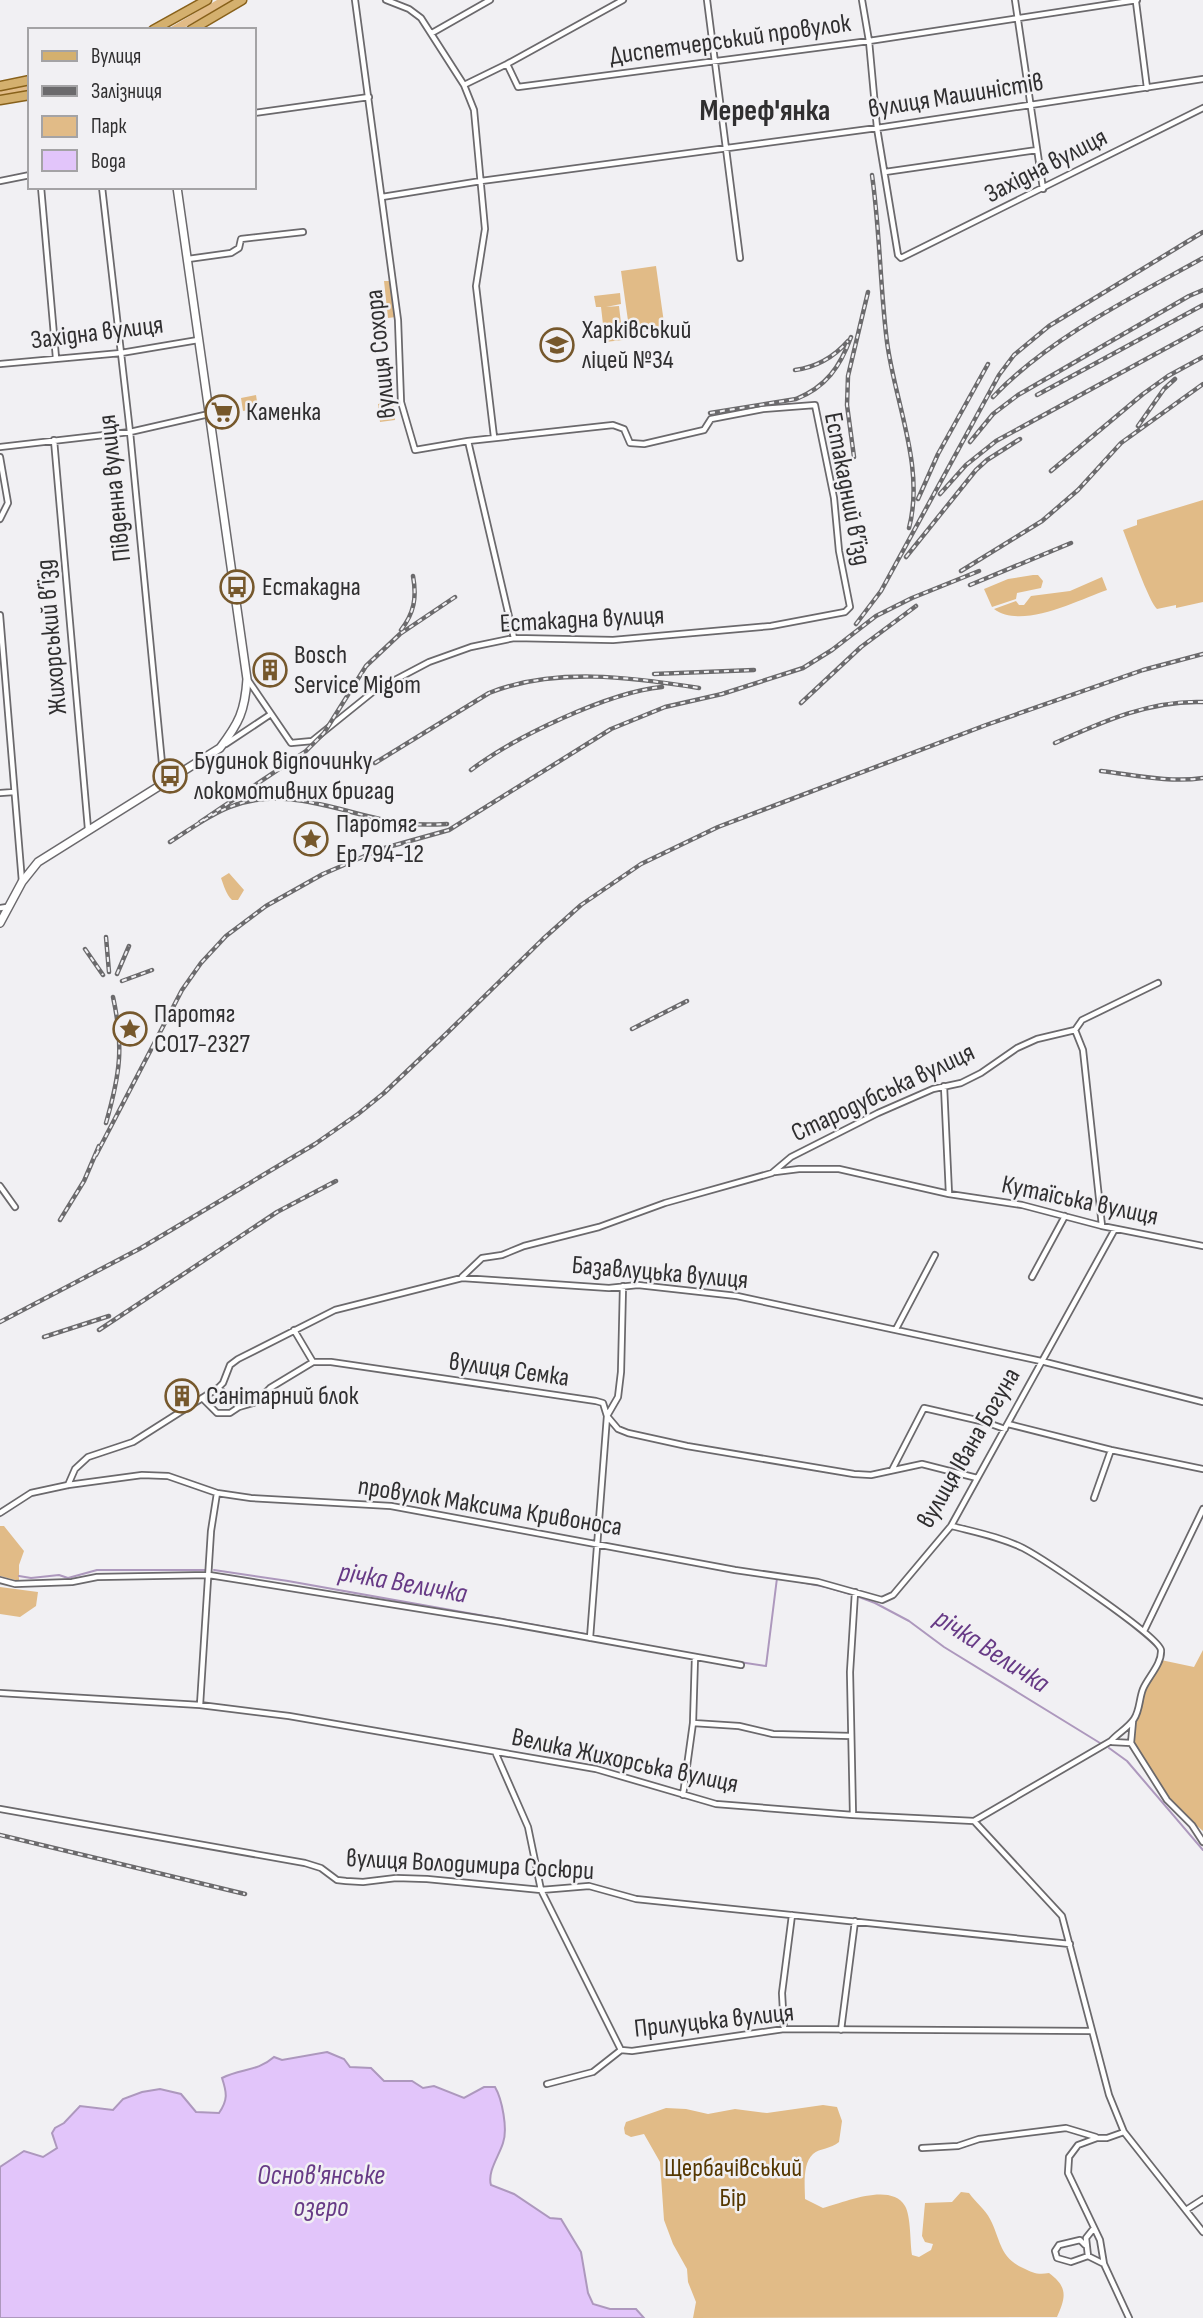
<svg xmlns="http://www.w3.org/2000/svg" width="1203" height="2318" viewBox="0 0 1203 2318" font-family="'Sofia Sans Condensed',sans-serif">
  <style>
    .green { fill: #e1bb87 }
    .water { fill: #e2c5fa; stroke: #ad98bd; stroke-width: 2 }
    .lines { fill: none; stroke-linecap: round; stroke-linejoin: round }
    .stream { stroke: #ad98bd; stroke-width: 2 }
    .street-casing { stroke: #6b696c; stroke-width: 8 }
    .secondary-casing { stroke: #6b696c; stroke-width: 10 }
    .primary-casing { stroke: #88611a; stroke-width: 11 }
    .street { stroke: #fff; stroke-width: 4.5 }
    .secondary { stroke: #fff; stroke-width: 7 }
    .primary { stroke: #d4b06e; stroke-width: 8 }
    .rail-casing { stroke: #6b6a6c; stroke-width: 4.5 }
    .rail { stroke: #f1f0f3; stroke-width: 2; stroke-dasharray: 5; stroke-linecap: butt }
    .labels { text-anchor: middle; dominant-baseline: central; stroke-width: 5; stroke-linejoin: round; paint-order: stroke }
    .street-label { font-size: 26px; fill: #302f30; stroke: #f1f0f3 }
    .poi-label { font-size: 26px; fill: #302f30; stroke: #f1f0f3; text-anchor: start }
    .park-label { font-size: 26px; fill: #553700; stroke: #f1f0f3 }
    .water-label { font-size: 28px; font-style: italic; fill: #673a86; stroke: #f1f0f3 }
    .quarter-label { font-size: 30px; font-weight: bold; fill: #302f30; stroke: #f1f0f3 }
  </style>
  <rect width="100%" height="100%" fill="#f1f0f3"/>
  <!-- green -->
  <path class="green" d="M217,0H233L180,30H166Z
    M30,83V91L0,96V89Z
    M656,266L665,330L630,335L621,271Z
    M384,281H391L396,317L388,318Z
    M620,293L621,304L606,307L619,306L623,340L605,342L601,307H596L594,296Z
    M256,395L258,408L243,411L241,398Z
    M393,402L395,420L380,422L378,404Z
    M1203,500V602L1176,608V605L1157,609C1149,602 1129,545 1123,530L1137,525V520Z
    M1033,575H1038L1043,581L1041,588L1017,593L1016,599L992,607L984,589L1008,579Z
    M1102,577L1107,590C1078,600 1022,630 994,609L1016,601L1019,605H1024L1031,596L1070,591Z
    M229,873L244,890L238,900H232C226,894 224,886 221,878Z
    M0,1526H4L24,1551L19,1565V1581L0,1576Z
    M0,1587L38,1592L36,1606L20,1617L0,1614Z
    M1203,1650V1831L1167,1800L1133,1746V1721L1140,1701L1161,1660L1194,1667Z
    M823,2105L837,2107L842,2121L839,2142C831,2149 820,2148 813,2154C802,2164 805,2187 805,2199L823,2208C845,2202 891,2182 905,2206C911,2216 910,2243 912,2255L919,2257L931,2250L933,2244L925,2242L922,2236L925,2203L952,2202L961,2192L969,2193C975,2202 986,2210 990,2219C1001,2240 999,2257 1023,2268C1033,2273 1038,2275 1049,2273C1068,2287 1066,2297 1057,2317L693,2318L696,2302L688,2282L687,2269L673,2244L664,2220L660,2162L644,2134L631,2137L625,2134L624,2128L626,2122L666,2108L686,2109L708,2114L735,2109L767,2113Z"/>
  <!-- water -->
  <path class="water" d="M327,2052L344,2059L350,2067L371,2068L384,2081H412L423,2088L434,2086L464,2098L484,2087H495C502,2099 508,2129 503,2143C499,2156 487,2172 491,2185L514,2194L550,2218L561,2219L581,2252L588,2293L593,2304L610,2309H636L644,2318H0V2167L24,2151L43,2157L57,2148L52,2133L55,2128L64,2123L80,2106L113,2110L123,2099L142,2092L160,2089L181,2094L196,2112L219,2113C228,2100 227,2093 222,2078C241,2068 257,2072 274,2057L282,2060Z"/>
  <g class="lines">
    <!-- stream -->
    <path class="stream" d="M214,1570L288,1581L585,1634
      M19,1576L31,1578L59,1575L68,1578L97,1570H205
      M785,1579L826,1587L850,1594
      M859,1597L875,1603L909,1621L944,1647L1100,1743
      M595,1636L690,1654
      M713,1658L766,1666L777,1578
      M1109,1748L1127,1761L1203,1850"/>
    <defs>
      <path id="street" d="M355,0L398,320L401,402L415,450L468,441L514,638
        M386,0L409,9L421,18L464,85L474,110L485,229L476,286L494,437
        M707,0L740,258
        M862,0L869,41L877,128L898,255L901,258L1203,108
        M1015,0L1043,189
        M1136,2L1147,88
        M432,33L490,0
        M507,64L518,87L869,41L1137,0
        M464,85L507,64L623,0
        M254,113L369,97
        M885,172L1037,150
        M0,181L30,175
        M41,187L56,358
        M102,187L130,432L164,784
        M382,197L481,181L877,128L1203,79
        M188,259L231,253L239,248L241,239L303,232
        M0,364L121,353L198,340
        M54,440L88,829
        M0,447L130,432L209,414
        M0,457L8,503L0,519
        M0,615L22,882
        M248,680L291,743L312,741L374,691L429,662L471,647L514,638L613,640L771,626L845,612L850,607L839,551L834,498L815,405L763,409L711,419L704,430L644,444L630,443L624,429L613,425L468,441
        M226,744L271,714
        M0,793L14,792
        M0,908L7,907
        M1075,1030L1083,1050L1102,1226
        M944,1086L949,1194
        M775,1172L799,1169H839L949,1194L1022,1205L1102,1226L1203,1246
        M0,1186L15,1207
        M462,1277L482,1258L502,1255L524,1246L599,1227L665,1203L772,1173L791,1157L878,1113L933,1089L961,1083L981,1073L1017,1048L1037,1039L1075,1030L1082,1020L1158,983
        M1032,1277L1065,1216
        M896,1329L935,1255
        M294,1330L313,1362
        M218,1388L239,1407L256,1402L270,1388L313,1362H331L596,1401L603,1403L607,1416L618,1429L628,1433L687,1446L854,1474L871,1475L922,1464L977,1478
        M202,1398L217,1413H230L239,1407
        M1008,1424L1111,1450L1203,1469
        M892,1470L924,1408L985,1422L1005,1429
        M68,1485L75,1469L88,1457L133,1442L218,1388L223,1383L230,1365L238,1359L335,1310L462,1278L609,1288L638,1285L737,1296L1041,1361L1203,1402
        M1094,1498L1111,1450
        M0,1513L31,1493L68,1485L142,1475L168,1476L217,1493L251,1498L391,1506L735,1570L818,1582L882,1600L893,1595L951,1526L1115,1229
        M952,1526C975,1532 1001,1537 1023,1548C1042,1558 1159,1636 1161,1650C1162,1664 1148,1677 1143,1689C1139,1699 1140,1710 1134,1719C1128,1728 1118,1733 1111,1741L974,1821
        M0,1580L15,1584L72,1582L97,1577L209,1575L502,1622L741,1665
        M1144,1631L1203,1509
        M590,1638L607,1416L618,1397L621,1372L623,1286
        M0,1693L200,1705L289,1716L596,1769L716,1804L853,1815L974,1821L1062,1916L1109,2095L1124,2132L1203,2232
        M200,1705L211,1531L217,1493
        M693,1723L739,1726L773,1734L851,1736
        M1112,1742L1131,1743L1167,1800L1192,1825L1203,1842
        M1131,1743L1133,1721
        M496,1754L528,1827L541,1890L621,2050L632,2051L784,2029L1092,2031
        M683,1795L693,1723L695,1657
        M0,1809L305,1863L321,1868L337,1880L346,1881L363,1882L396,1878L427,1879L541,1890L589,1886L636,1899L1070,1944
        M853,1815L850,1672L855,1592
        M784,2029L782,1993L792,1915
        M841,2030L855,1921
        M547,2084L593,2072L621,2050
        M1124,2132L1107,2138H1097L1078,2145L1069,2157L1068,2173L1100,2240L1104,2264L1129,2318
        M922,2148L958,2146L979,2139L1066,2128L1096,2137
        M1186,2210L1203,2199
        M1085,2245L1080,2240L1059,2245L1055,2251L1057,2258L1071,2262L1088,2256L1104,2264
        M1088,2256L1086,2238L1094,2228"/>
      <path id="secondary" d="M0,923L22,882L38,862L220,748C239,723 245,711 247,679L177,187"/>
      <path id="primary" d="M153,30L207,0
        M191,30L242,0
        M0,86L30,80
        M0,100L30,95"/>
    </defs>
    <!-- street casing -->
    <use href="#street" class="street-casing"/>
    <!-- secondary casing -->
    <use href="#secondary" class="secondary-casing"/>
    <!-- primary casing -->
    <use href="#primary" class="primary-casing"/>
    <!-- street -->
    <use href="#street" class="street"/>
    <!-- secondary -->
    <use href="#secondary" class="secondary"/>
    <!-- primary -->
    <use href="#primary" class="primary"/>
    <defs>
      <path id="rail" d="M872,175C880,231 880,287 887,342C895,403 925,467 909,528
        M795,370C817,367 834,357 848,341
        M1037,395L1203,305
        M993,397C1049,338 1133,297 1203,258
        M710,413L796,399C826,387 840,367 851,337
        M1138,426L1164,389L1175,379
        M970,442L993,414L1018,395L1189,296L1203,290
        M854,457L847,405L848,376L868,292
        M1051,471L1143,394L1168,376L1203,357
        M940,494L966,465L996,441L1203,328
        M918,499L938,454L988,364
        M906,557L976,470L987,460L1020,439
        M961,571L1042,521L1078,490L1121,443L1203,384
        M970,585L1071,543
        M856,624L881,591L999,375L1014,355L1049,326L1203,232
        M401,630C414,613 417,598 413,576
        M654,674L754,670
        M801,703L861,647L916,606
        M1055,743C1102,722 1150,700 1203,702
        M375,763L489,693C554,667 631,677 699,688
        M471,770C514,737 609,692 662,687
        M1101,771C1135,775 1169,783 1203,778
        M200,822L306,751L324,733L366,666L400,634L455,597
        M170,842C189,830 209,815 230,807C285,784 344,814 399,823C415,825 430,825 447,824
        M106,937L109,972
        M85,949L103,975
        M117,974L129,946
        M122,981L152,970
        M632,1029L687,1001
        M106,1123C120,1074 124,1047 113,997
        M96,1155L182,990L201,963L226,936L266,906L323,874L381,849L449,830L611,729L665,707L722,694L803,668L832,650L876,616L912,598L979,571
        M60,1220L84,1181L99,1146
        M0,1322L141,1248L315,1144L358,1114L384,1093L447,1033L543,939L581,905L641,864L718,827L986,725L1143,670L1203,654
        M99,1330L277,1212L336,1181
        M44,1337L109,1316
        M0,1835L245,1894"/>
    </defs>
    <!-- rail casing -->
    <use href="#rail" class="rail-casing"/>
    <!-- rail -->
    <use href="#rail" class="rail"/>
  </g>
  <!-- icons -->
  <defs>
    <symbol id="school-ring" viewBox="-11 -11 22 22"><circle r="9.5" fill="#f1f0f3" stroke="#76582c" stroke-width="1.5"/><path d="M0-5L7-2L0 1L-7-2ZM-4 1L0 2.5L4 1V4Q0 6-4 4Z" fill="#76582c"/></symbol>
    <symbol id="supermarket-ring" viewBox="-11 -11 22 22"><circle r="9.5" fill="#f1f0f3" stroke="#76582c" stroke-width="1.5"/><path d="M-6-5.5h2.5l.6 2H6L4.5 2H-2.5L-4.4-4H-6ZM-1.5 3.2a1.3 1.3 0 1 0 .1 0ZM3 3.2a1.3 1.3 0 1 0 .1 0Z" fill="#76582c"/></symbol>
    <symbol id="bus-ring" viewBox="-11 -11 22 22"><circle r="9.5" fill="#f1f0f3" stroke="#76582c" stroke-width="1.5"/><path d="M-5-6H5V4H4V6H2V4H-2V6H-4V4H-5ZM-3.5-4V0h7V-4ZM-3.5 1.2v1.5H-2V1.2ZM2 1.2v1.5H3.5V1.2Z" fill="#76582c"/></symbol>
    <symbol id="building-ring" viewBox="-11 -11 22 22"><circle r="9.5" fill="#f1f0f3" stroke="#76582c" stroke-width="1.5"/><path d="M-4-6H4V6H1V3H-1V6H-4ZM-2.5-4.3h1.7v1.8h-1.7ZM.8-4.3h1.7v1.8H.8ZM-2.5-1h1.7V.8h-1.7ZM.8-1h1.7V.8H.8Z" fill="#76582c"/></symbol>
    <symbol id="sight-ring" viewBox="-11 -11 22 22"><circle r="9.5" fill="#f1f0f3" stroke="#76582c" stroke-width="1.5"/><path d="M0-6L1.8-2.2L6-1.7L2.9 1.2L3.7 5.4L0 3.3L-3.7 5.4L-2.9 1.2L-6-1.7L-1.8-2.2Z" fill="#76582c"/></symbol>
  </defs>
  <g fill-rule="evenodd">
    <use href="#school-ring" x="538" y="326" width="38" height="38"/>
    <use href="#supermarket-ring" x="203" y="393" width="38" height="38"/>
    <use href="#bus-ring" x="218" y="568" width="38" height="38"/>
    <use href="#building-ring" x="251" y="651" width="38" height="38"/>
    <use href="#bus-ring" x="151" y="757" width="38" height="38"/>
    <use href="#sight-ring" x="292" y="820" width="38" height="38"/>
    <use href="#sight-ring" x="111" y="1010" width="38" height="38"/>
    <use href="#building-ring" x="163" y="1377" width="38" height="38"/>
  </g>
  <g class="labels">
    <!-- street labels -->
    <g class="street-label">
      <text transform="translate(730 40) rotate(-8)">Диспетчерський провулок</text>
      <text transform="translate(956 96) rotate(-9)">вулиця Машиністів</text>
      <text transform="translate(1046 166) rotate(-27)">Західна вулиця</text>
      <text transform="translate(97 333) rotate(-7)">Західна вулиця</text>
      <text transform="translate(381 354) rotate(-96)">вулиця Сохора</text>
      <text transform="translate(115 488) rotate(-96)">Південна вулиця</text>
      <text transform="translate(847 489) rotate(79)">Естакадний в’їзд</text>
      <text transform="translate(582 620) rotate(-3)">Естакадна вулиця</text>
      <text transform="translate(52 637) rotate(-95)">Жихорський в’їзд</text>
      <text transform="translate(883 1093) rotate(-25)">Стародубська вулиця</text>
      <text transform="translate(1080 1201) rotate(12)">Кутаїська вулиця</text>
      <text transform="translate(660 1273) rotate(5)">Базавлуцька вулиця</text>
      <text transform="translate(509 1370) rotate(8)">вулиця Семка</text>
      <text transform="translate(969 1448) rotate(-60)">вулиця Івана Богуна</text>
      <text transform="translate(490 1507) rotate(9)">провулок Максима Кривоноса</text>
      <text transform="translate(625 1761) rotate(12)">Велика Жихорська вулиця</text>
      <text transform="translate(470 1865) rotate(3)">вулиця Володимира Сосюри</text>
      <text transform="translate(714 2021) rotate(-6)">Прилуцька вулиця</text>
    </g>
    <!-- poi labels -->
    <g class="poi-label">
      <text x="582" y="330">Харківський<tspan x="582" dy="30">ліцей №34</tspan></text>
      <text x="246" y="412">Каменка</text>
      <text x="262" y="587">Естакадна</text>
      <text x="294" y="655">Bosch<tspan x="294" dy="30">Service Migom</tspan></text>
      <text x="194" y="761">Будинок відпочинку<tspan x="194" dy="30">локомотивних бригад</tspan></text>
      <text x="336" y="824">Паротяг<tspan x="336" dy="30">Ер 794-12</tspan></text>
      <text x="154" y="1014">Паротяг<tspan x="154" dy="30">СО17-2327</tspan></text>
      <text x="206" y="1396">Санітарний блок</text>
    </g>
    <!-- park labels -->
    <g class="park-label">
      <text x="733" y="2168">Щербачівський<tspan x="733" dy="30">Бір</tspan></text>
    </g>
    <!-- water labels -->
    <g class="water-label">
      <text transform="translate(403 1583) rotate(10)">річка Величка</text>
      <text transform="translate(992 1651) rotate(33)">річка Величка</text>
      <text x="321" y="2175">Основ'янське<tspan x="321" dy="32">озеро</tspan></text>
    </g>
    <!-- quarter labels -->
    <g class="quarter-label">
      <text x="765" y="111">Мереф'янка</text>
    </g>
  </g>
  <!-- legend -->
  <rect x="28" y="28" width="228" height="161" fill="#f1f0f3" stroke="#a4a3a5" stroke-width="2"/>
  <rect x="42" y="51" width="35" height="10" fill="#d4b06e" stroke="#a4a3a5" stroke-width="2"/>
  <text x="91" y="63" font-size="21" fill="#302f30">Вулиця</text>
  <rect x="42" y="86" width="35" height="10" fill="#6b6a6c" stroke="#a4a3a5" stroke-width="2"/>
  <text x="91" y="98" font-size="21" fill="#302f30">Залізниця</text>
  <rect x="42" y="116" width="35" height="21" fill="#e1bb87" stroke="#a4a3a5" stroke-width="2"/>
  <text x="91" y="133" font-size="21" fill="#302f30">Парк</text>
  <rect x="42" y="150" width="35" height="21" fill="#e2c5fa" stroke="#a4a3a5" stroke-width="2"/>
  <text x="91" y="168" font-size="21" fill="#302f30">Вода</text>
</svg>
